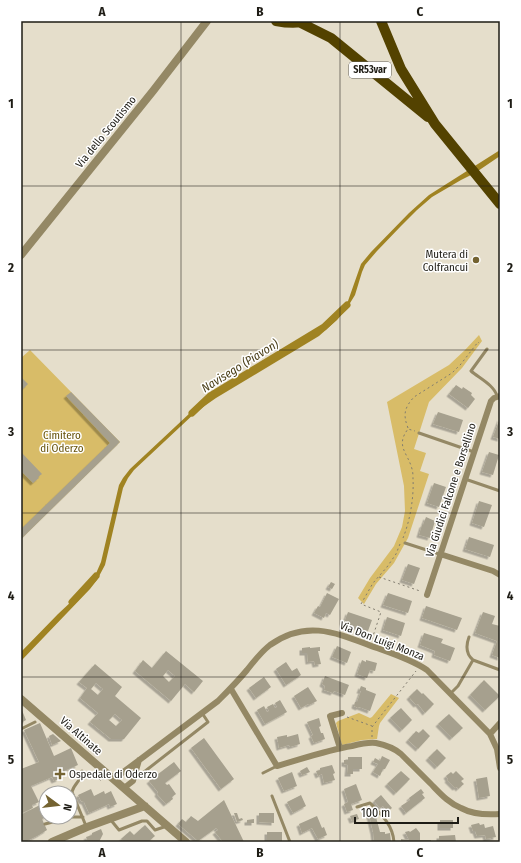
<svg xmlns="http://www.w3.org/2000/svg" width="521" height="863" viewBox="0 0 521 863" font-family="'Fira Sans Condensed',sans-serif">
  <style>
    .green { fill: #d8bc68 }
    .water { fill: #a08322 }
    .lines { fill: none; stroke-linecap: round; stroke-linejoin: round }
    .canal { stroke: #a08322; stroke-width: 7 }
    .building { fill: #a6a08e; fill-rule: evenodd; filter: url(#shadow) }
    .path { stroke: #817c6f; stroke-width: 1; stroke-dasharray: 2 3; stroke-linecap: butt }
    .service { stroke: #948865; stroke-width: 3 }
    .minor { stroke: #948865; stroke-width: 6 }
    .tertiary { stroke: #948865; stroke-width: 8 }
    .primary { stroke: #534200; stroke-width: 10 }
    .grid { fill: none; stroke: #1e1c15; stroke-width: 1; stroke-opacity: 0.55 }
    .poi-dot { fill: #746331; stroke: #fff; stroke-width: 1.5 }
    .labels { text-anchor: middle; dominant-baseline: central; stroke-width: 3; stroke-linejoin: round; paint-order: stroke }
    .shield { fill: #fff; stroke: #62605b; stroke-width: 1 }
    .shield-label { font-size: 10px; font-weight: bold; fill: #1e1c15 }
    .street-label { font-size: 11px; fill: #1e1c15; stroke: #fff }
    .poi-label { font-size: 11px; fill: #1e1c15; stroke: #fff; text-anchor: end }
    .park-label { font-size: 11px; fill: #67530b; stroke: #fff }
    .water-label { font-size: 12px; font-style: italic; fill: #493d16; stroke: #fff }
    .neatline { fill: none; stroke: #1e1c15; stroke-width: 1.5 }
    .grid-label { font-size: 13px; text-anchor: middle; font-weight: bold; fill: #1e1c15 }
  </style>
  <defs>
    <filter id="shadow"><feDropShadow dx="-2.5" dy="2.5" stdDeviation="0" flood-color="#0004"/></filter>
  </defs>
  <rect width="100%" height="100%" fill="#e5decb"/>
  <!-- green -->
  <path class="green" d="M479,335L482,341L462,368L429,402L414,449L426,453L420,471L429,474L408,538L394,563L376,584L364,604L358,598L370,578L394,546L402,527L405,511L404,486L387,402L449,365L465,350Z
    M30,350L120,442L21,539V358Z
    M391,694L399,698L380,723L379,726L377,739L362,740L342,745L336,723L338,721L359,713L370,718L372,717Z"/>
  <!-- water -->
  <path class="water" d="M500,150V156L475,173L461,180L432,197L417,210L401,226L377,251L365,265L362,272L355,295L347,308L337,320L319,336L216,398L196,412L134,470L128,478L123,488L105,565L97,580L90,589L21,661V652L58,614L88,586L94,578L101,562L119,485L123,478L130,469L191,412L222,390L326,326L338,315L348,301L361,264L371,252L409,213L429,195Z"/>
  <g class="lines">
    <!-- canal -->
    <path class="canal" d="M192,413L210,396L324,327L347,305
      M72,602L96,576"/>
  </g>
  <!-- building -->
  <path class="building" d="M21,377L28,384L21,391Z
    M456,385L462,389L463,387L472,393L471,395L475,399L468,408L449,394Z
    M71,392L120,442L21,539V529L110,443L66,396Z
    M438,412L463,420L459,432L433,424Z
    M500,418V439L493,437Z
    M21,452L42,474L38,477L39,478L33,483L21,471Z
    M489,452L499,455L493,475L482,472Z
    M434,483L446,487L439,507L427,503Z
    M479,501L492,505L484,527L472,523Z
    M426,517L435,521L430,538L419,535L422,525H423Z
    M469,537L494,545L490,557L465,549Z
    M408,564L420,568L414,584L402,580Z
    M331,582L335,584L332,589L328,587Z
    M327,593L339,599L330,615L326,613L324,618L314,613L318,606L320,607Z
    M388,593L412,601L408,613L383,605Z
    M426,606L462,618L457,630L422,618Z
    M348,612L372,620L368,631L344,623Z
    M483,612L495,616L492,624L500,626V658L492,655L497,641L475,633Z
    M387,617L405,623L401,636L383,630Z
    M424,633L443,639L441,643L455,648L450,661L434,655L435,651L420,645Z
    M337,646L351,652L347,663L332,657Z
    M310,647V648L320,647V651H318L321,664L315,665L314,661L308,662L307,653H302V648Z
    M166,651L203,681L194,692L185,684L171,701L135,671L143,660L152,668ZM168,670L175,676L169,682L163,676Z
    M362,660L366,662V660L377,663L375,671L370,670L367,678L357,674Z
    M286,662L292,671L297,668L301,675L286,685L276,669Z
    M95,664L122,687L115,696L141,718L124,739H111L90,722L98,713L80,698L87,688L79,682ZM96,683L103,689L98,695L91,689ZM115,714L122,720L116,726L109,720Z
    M325,676L349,685L345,695L334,691L333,693L324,690L325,686L322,684Z
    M264,677L271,687L256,698L249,688Z
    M484,680L500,696L485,710L470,695Z
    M361,686L366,688V690L376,694L370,711L359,707L358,708L354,706L355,702H357L361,691H359Z
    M308,687L317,701L309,705L308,704L301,708L294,696Z
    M417,689L422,694L423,693L434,704L425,713L418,704L416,705L409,697Z
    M280,700L287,712L265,724L257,710L264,706L267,712L269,711L267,707L273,704L275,708L277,707L275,703Z
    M21,708L26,720L21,723Z
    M401,708L412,720L402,730L390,718Z
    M449,714L463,728L452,738L438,724Z
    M319,718L321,726L319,727L321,733H323L325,739L314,743L311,736L313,735L307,722Z
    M40,723L54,756L71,748L78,765L57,774L59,779L54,781L52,777L31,786L39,802L32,805L33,808L22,813V814L46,802V817L42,819L47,830L39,835L27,841L21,842V769L39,762L24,730Z
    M423,729L430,736L418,749L408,740L416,731L419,733Z
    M53,734L61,741L52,745L49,736Z
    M298,734L300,744L290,747L289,745L279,748L277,737L287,735V737Z
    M204,738L234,779L221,789L191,748Z
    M437,749L446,758L437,767L428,758Z
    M382,756L390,760L385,769H383L380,776L373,772L378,764L373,762L375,758L380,761Z
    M348,757H362V769H353V774H347L348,765L344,764V760H348Z
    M174,762L181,771L165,783L167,785L169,784L176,794L172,797L173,799L166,804L157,794L158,792L149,781Z
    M332,765L335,773L333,774L335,780L324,783L322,774L318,776L316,771L320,770V768Z
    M307,767L310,772L302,775L300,771Z
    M401,771L410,779L396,793L387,784Z
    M456,771L464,779L461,781L464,784L458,789L457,787L455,788L447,780L448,779L446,776L451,772L453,774Z
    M292,772L297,786L284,791L278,778Z
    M487,777L490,796L479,798L476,779Z
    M356,784L362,800L351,804L353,810L347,812L344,804L348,802L344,789Z
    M91,789L94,796L104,791L105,794L111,791L117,804L110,807L109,804L89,813L84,802L81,801L78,795Z
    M421,789L424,793L422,794L425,798L406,813L401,806L410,800L409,798Z
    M301,795L306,806L293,813L287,802Z
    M381,795L392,808L387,812L383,806L380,808L374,801Z
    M224,800L244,842H223L215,832L218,830L216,828L198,841L178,824L182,819L186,822L191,816L198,821Z
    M234,813H237L239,819L242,818L243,820L237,822Z
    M259,813H274V823L259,822Z
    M357,814L359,819L352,821L350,816Z
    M372,814L373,818L376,817L380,832H385V834L390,833L391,842H377V840H374L373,832L369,815Z
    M317,816L322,828L324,827L327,835L318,839L312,828L302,833L299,824Z
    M254,819V823H247V820Z
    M440,820H453V828H440Z
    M479,823L480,825L484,824L485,828L493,826L496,837L486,839L485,835L477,836L475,831H473L471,825Z
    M145,825L155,836L148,842H124L121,839L130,831L134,835Z
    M416,828L420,833V840H431V842H401V839L409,840L405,832L409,831L410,832Z
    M101,829L103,834L99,842H88L86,837L92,835V833Z
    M267,832H282V842H267Z
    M455,835L456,842H439V836Z"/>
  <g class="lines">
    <!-- path -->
    <path class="path" d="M408,428C403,415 404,408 414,397L452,373L461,364L478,342L479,343
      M403,538C410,521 414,497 413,479C413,476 413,472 412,469C408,453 395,446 408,429L415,431
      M379,577L420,591
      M372,639L381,612L361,604L373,583L387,567L396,554L400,544
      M347,717L372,726
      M372,737V727L416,671
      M102,775L105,777L101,781L98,778Z"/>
    <!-- service -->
    <path class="service" d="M487,349L471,371C479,378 494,385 497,396
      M419,433L474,452
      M465,479L500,491
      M405,543L439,554
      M469,637C466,645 466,654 473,660
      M451,693L458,686L473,660L500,670
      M21,729L35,722
      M82,771C82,781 74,783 72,792L86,826
      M263,773L277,766
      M135,779L208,722L202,713
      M272,796L290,842
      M357,807L370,803C381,814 393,825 394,842
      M110,819L119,830L142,821H147L155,830L164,827L165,826
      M45,824L72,817H83"/>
    <!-- minor -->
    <path class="minor" d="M440,554L493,571L500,575
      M427,595L491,401L494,398L500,396
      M231,689L277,766C302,759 327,750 352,746C360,744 368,742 376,743C386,745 394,748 401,754C411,764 420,773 430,783C439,792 448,803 461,808C472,814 487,815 500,814
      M490,734L500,723
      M340,748L330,716L342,713
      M114,779L218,701C228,691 238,681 247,670C254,661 261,652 270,645C307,618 339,634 377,648C394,654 412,660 427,670L490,734L497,749L500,768
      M124,788L133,781L139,760"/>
    <!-- tertiary -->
    <path class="tertiary" d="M21,255L153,91L207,21
      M21,699L186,842
      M52,842L87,827L145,806"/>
    <!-- primary -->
    <path class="primary" d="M276,21C286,23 297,24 307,21
      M381,21L401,69L435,124L500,204
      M301,23L331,38L428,117"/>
  </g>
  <!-- grid -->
  <path class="grid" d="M181,21V842M340,21V842M21,186H500M21,350H500M21,513H500M21,677H500"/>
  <!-- markers -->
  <g class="poi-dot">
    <circle cx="476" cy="260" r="4"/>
    <path d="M58 768h4v4h4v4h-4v4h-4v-4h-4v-4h4z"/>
  </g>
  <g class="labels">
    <!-- shield labels -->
    <rect class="shield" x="349" y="62" width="42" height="16" rx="3"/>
    <g class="shield-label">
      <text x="370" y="70">SR53var</text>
    </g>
    <!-- street labels -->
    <g class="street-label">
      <text transform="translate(106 132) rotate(-51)">Via dello Scoutismo</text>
      <text transform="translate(451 490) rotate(-72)">Via Giudici Falcone e Borsellino</text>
      <text transform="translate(382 641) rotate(21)">Via Don Luigi Monza</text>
      <text transform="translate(81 736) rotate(41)">Via Altinate</text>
    </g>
    <!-- poi labels -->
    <g class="poi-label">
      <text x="468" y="254">Mutera di<tspan x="468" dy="13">Colfrancui</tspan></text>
      <text x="69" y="774" text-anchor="start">Ospedale di Oderzo</text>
    </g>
    <!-- park labels -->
    <g class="park-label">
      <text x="62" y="435">Cimitero<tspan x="62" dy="13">di Oderzo</tspan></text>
    </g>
    <!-- water labels -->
    <g class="water-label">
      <text transform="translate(240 366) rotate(-32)">Navisego (Piavon)</text>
    </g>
  </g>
  <!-- border -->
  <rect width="521" height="863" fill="none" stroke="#ffffff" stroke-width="44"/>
  <!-- north arrow -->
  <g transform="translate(58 805) rotate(105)"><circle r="19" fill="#ffffff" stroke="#a5a4a1"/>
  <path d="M0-3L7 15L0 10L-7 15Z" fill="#746331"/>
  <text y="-6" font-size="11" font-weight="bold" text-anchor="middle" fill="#1e1c15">N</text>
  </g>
  <!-- scale -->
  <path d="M355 817v6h103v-6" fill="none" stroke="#1e1c15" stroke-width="2"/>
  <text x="361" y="817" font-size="12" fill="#1e1c15" stroke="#ffffff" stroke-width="3" paint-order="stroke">100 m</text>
  <rect x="22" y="22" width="477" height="819" class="neatline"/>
  <g class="grid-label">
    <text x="102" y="16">A</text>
    <text x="260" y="16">B</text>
    <text x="420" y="16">C</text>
    <text x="11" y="108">1</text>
    <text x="510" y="108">1</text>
    <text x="11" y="272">2</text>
    <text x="510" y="272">2</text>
    <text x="11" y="436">3</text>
    <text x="510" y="436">3</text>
    <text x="11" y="600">4</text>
    <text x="510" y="600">4</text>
    <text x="11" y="764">5</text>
    <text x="510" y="764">5</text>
    <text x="102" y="857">A</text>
    <text x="260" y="857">B</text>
    <text x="420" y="857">C</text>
  </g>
</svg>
